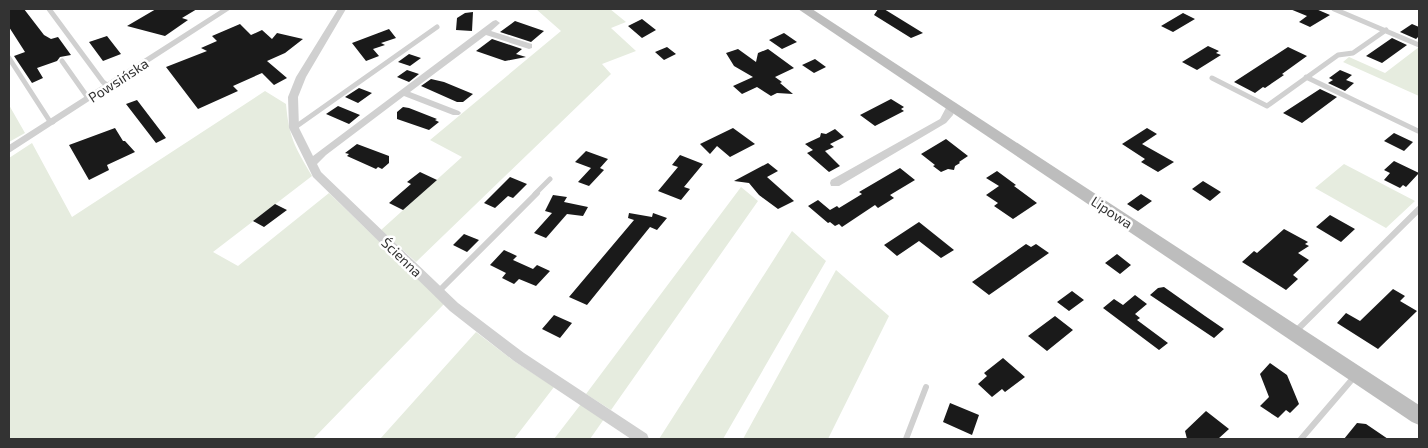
<svg xmlns="http://www.w3.org/2000/svg" width="1428" height="448" viewBox="0 0 1428 448" font-family="'Exo 2',sans-serif">
  <style>
    .green { fill: #e6ecdf }
    .building { fill: #1a1a1a }
    .lines { fill: none; stroke-linecap: round; stroke-linejoin: round }
    .lane-far1 { stroke: #d0d0d0; stroke-width: 5 }
    .lane { stroke: #d0d0d0; stroke-width: 6 }
    .street { fill: #d0d0d0; fill-rule: evenodd }
    .secondary { fill: #bdbdbd; fill-rule: evenodd }
    .labels { text-anchor: middle; dominant-baseline: central; stroke-width: 5; stroke-linejoin: round; paint-order: stroke }
    .street-label { font-size: 14px; fill: #333; stroke: #fff }
  </style>
  <rect width="100%" height="100%" fill="#fff"/>
  <!-- green -->
  <path class="green" d="M536,9H610L626,22L611,28L636,51L602,64L611,74L416,262L381,230L462,157L430,140L561,31Z
    M1419,47V96L1343,62L1349,57L1385,73Z
    M265,91L286,104C289,138 295,147 312,176L213,252L238,266L329,193L444,304L313,439H9V158L32,143L72,217Z
    M9,105L25,133L9,142Z
    M1344,164L1415,201L1386,228L1315,188Z
    M741,187L758,201L611,410L586,394Z
    M792,231L826,261L723,439H659Z
    M836,270L889,316L828,439H743Z
    M476,332L514,361L554,387L514,439H380Z
    M581,404L604,419L590,439H554Z"/>
  <!-- building -->
  <path class="building" d="M9,9H24L44,35L51,39L58,37L71,55L60,57L57,61L37,68L43,78L32,83L14,56L25,52L9,27Z
    M156,9H197L182,18L188,20L165,36L127,26Z
    M878,9H884L923,33L911,38L874,15Z
    M1290,9H1316L1330,15L1310,27L1299,22L1307,16Z
    M473,12L472,31L456,30L457,18L465,13Z
    M1183,13L1195,19L1173,32L1161,26Z
    M642,19L656,30L642,38L628,26Z
    M515,21L544,31L531,42L500,32Z
    M240,24L251,35L262,30L272,39L277,33L303,39L285,53L267,61L287,78L274,85L262,73L233,86L238,91L198,109L166,67L207,51L201,48L217,41L212,36Z
    M1412,24L1419,27V36L1416,39L1400,32Z
    M389,29L396,38L381,43L385,45L373,49L379,56L366,61L352,43Z
    M784,33L797,42L782,49L769,40Z
    M107,36L121,54L103,61L89,42Z
    M1392,38L1407,45L1382,63L1366,56Z
    M492,39L522,49L516,54L526,57L505,61L476,51Z
    M1208,46L1219,51L1216,53L1221,55L1197,70L1182,62Z
    M667,47L676,54L664,60L655,52Z
    M1288,47L1307,56L1282,74L1284,75L1265,88L1263,87L1255,93L1234,82Z
    M738,49L756,62L758,53L768,49L794,68L775,77L782,82L780,83L793,94L777,93L771,96L757,87L742,94L733,86L753,77L734,66L726,53Z
    M409,54L421,58L410,66L398,62Z
    M815,59L826,67L814,73L802,65Z
    M407,70L419,74L409,82L397,77Z
    M1340,70L1352,75L1346,80L1354,83L1345,91L1328,83L1333,80L1329,78Z
    M431,79L444,82L473,94L463,102H457L421,86Z
    M359,88L372,93L358,103L345,97Z
    M1320,89L1337,97L1302,123L1283,113Z
    M891,99L904,107L901,109L904,111L875,126L860,115Z
    M137,100L166,138L156,143L126,104Z
    M338,106L360,115L349,124L326,114Z
    M403,107L409,108L437,119L435,120L439,122L429,130L397,119V112Z
    M115,128L123,141H125L135,152L107,165L109,170L89,180L69,145Z
    M733,128L755,144L730,157L717,146L710,154L700,144Z
    M1147,128L1157,134L1142,144L1174,162L1158,172L1141,162L1145,159L1122,144Z
    M835,129L844,137L830,144L834,147L825,151L840,166L829,172L807,153L813,150L805,144L820,137L821,133L826,134Z
    M1394,133L1413,142L1404,151L1384,141Z
    M946,139L968,156L959,162L960,163L955,166L954,170L948,169L941,172L933,166L935,165L921,154Z
    M357,144L389,156V163L382,169L378,167L376,169L347,156L349,154L345,153Z
    M586,151L608,159L600,168L604,170L589,186L578,182L591,168L575,162Z
    M680,155L703,164L684,187L690,189L681,200L658,191L678,167L672,165Z
    M1394,161L1419,173L1406,187L1403,185L1400,188L1384,180L1390,173L1384,170Z
    M768,163L778,171L767,177L794,201L778,209L759,195L749,183L734,181Z
    M900,168L915,180L890,195L894,198L878,208L875,205L842,227L839,224L835,226L830,222L828,223L808,206L818,200L830,210L837,206L839,208L862,194L859,192Z
    M997,171L1016,185L1014,186L1037,203L1013,219L994,206L998,203L986,195L999,186L986,178Z
    M420,172L437,180L403,210L389,203L411,184L407,182Z
    M510,177L527,184L513,198L508,196L495,208L484,203Z
    M1203,181L1221,192L1210,201L1192,189Z
    M1141,194L1152,201L1138,211L1127,204Z
    M553,195L567,197L564,202L588,207L583,216L567,214L546,238L534,233L552,213L545,211Z
    M275,204L287,210L264,227L253,221Z
    M629,213L652,217L653,213L667,218L657,230L650,227L587,305L569,297L634,220L628,218Z
    M1330,215L1355,229L1341,242L1316,227Z
    M919,222L954,250L941,258L919,241L897,256L884,245Z
    M1284,229L1308,242L1305,244L1309,246L1298,253L1309,260L1293,275L1298,279L1286,290L1242,262L1254,251L1257,253Z
    M464,234L479,240L467,252L453,245Z
    M1026,244L1031,247L1036,244L1049,253L989,295L972,282Z
    M504,250L517,256L513,260L533,269L537,265L550,271L536,286L519,279L514,284L502,278L506,273L490,265Z
    M1117,254L1131,265L1120,274L1105,263Z
    M1164,287L1205,316L1224,329L1214,338L1150,295L1158,288Z
    M1393,289L1405,296L1400,301L1417,311L1378,349L1337,323L1346,313L1360,321Z
    M1072,291L1084,300L1069,311L1057,302Z
    M1135,295L1147,304L1135,314L1140,318L1137,320L1168,343L1159,350L1103,308L1114,299L1123,305Z
    M554,315L572,323L560,338L542,329Z
    M1055,316L1073,330L1047,351L1028,336Z
    M1003,358L1025,377L1005,392L1002,389L992,397L978,384L987,376L984,373Z
    M1270,363L1287,375L1299,404L1290,413L1286,410L1278,418L1260,406L1269,397L1260,374Z
    M950,403L979,415L972,435L943,422Z
    M1206,411L1229,429L1218,439H1187L1185,431Z
    M1357,423L1366,424L1388,439H1344Z"/>
  <g class="lines">
    <!-- lane-far1 -->
    <path class="lane-far1" d="M49,9L103,82L108,86
      M1334,9L1419,45
      M9,58L49,120L53,122
      M62,61L86,95L91,97
      M1306,77L1418,131
      M1212,78L1267,106L1338,55L1353,53L1386,30
      M294,128L437,27
      M535,194L550,179"/>
    <!-- lane -->
    <path class="lane" d="M438,292L537,193
      M1295,332L1419,209
      M906,439L926,387
      M1301,439L1355,376"/>
    <!-- street -->
    <path class="street" d="M222,9H231L9,153V145Z
      M338,9H346L306,77L298,97L299,128L313,156L493,21L496,20L500,23L491,31L532,44V48L529,49L486,35L410,92L459,111L461,113L459,115H453L404,96L326,155L317,164L321,172L458,303L524,353L647,434L649,439H631L514,361L450,311L313,177L289,128L288,97L296,77Z
      M951,103L956,106L953,115L946,123L839,186H831L830,183L831,180L940,119L948,104Z"/>
    <!-- secondary -->
    <path class="secondary" d="M798,9H812L1419,405V425L1412,422Z"/>
  </g>
  <g class="labels">
    <!-- street labels -->
    <g class="street-label">
      <text transform="translate(118 80) rotate(-33)">Powsińska</text>
      <text transform="translate(1112 212) rotate(33)">Lipowa</text>
      <text transform="translate(402 257) rotate(44)">Ścienna</text>
    </g>
  </g>
  <!-- border -->
  <rect width="1428" height="448" fill="none" stroke="#333333" stroke-width="20"/>
</svg>
